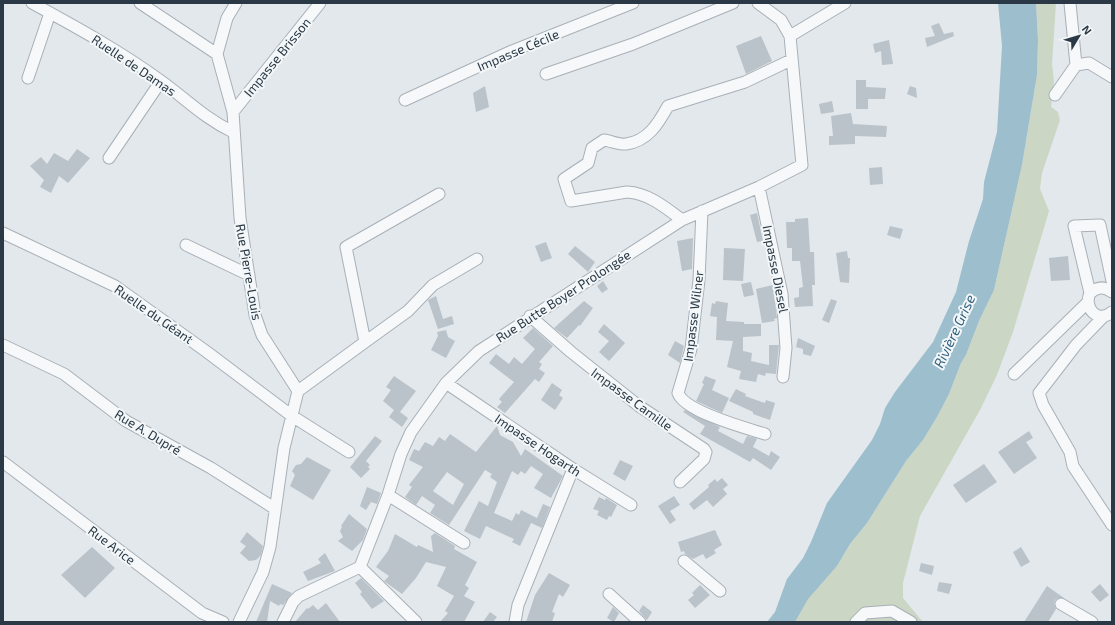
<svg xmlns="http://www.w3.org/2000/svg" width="1115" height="625" viewBox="0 0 1115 625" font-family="'Exo 2',sans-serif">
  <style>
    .green { fill: #ccd6c4 }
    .water { fill: #9dbecd }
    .building { fill: #bac3ca; fill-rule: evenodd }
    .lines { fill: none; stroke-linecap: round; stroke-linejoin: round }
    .minor-casing { stroke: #a8b0b7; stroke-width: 13 }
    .minor { stroke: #f6f8fa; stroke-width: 11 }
    .labels { text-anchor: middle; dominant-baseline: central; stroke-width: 4; stroke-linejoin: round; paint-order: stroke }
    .street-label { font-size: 13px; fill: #2a3945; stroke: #f3f7f9 }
    .water-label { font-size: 14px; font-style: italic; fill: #31617c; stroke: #f3f7f9 }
  </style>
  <rect width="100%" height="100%" fill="#e3e8ec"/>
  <!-- green -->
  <path class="green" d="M1036,3H1056L1052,64L1054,81L1051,107L1058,112L1060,120L1042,173L1040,189L1049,211L1013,332L997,375L980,410L920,516L903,583V598L923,622H795L808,598L837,566L850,544L867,523L906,461L923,440L937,417L949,394L961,363L966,355L979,321L994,290L1022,165L1037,75L1038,40Z"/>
  <!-- water -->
  <path class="water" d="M998,3H1036L1038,40L1037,75L1022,165L994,290L979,321L966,355L961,363L949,394L937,417L923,440L906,461L867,523L850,544L837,566L808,599L795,622H767L775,612L787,579L803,558L811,542L827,503L872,440L880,424L885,408L895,392L933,342L956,292L969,241L983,199L984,182L997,132L1002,46Z"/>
  <!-- building -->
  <path class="building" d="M939,23L944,34L953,32L954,36L927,47L925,38L935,36L931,26Z
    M761,36L772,61L746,74L736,46Z
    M889,40L893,64L882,65L881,51L875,53L873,44Z
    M856,80H866V87L886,88L885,99H868V109H856Z
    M485,86L489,107L476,112L473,93Z
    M910,86L916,88L917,98L907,94Z
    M832,101L834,112L821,114L819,104Z
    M851,113L853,124L887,126L886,137L855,136V144L829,145V136H833L831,116Z
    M77,149L90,158L68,183L59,176L51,193L40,187L44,180L30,166L41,157L47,164L54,153L68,161Z
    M882,167L883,184L870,185L869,168Z
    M757,213L763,241L757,242L750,215Z
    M808,218L810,252H814L815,285H812L813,306L795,307L794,298L799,297V288L803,287L800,261H792V248H787L786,222H795V219Z
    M890,226L903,229L900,239L887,235Z
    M693,238L692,269L682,271L677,241Z
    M546,242L552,258L541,262L535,246Z
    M575,246L595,262L588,272L568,254Z
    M724,248L745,249L743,281L723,280Z
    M847,251L848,258H850L849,283L840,282L836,253Z
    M1068,256L1070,280L1051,281L1049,258Z
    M603,281L608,289L602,293L597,286Z
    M751,282L754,295L744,297L741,284Z
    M773,285L777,318L774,319L775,321L762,323L756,289Z
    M436,296L443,319L452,316L454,324L438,329L428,300Z
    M831,299L837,301L829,323L822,320Z
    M584,301L593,308L580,326L579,325L567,338L554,328Z
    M716,301L728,303L726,321L744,322V324H761V336L743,337V351L752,353L751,361L769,365V345H779L776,374L766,373L765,376L758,374L756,382L739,379L741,371L727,367L733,341L716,340L717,317L710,316L712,303L715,304Z
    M604,324L625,343L609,361L599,352L609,341L598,332Z
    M533,328L553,346L539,362L542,364L539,369L545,373L539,382L535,379L505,413L497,407L502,402L499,399L514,382L489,363L496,354L509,364L514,357L522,364L535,349L523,338Z
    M446,330L448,337L455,341L446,358L431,350L438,336L437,332Z
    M798,338L815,346L811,356L803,354V349L796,347Z
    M675,341L684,346L680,363L668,355Z
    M394,376L416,391L400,412L408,418L402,427L389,417L394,410L383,401L391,390L386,387Z
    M705,376L716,380L712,390L729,398L722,413L696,401L704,384L702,383Z
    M552,383L562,390L559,395L563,398L555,410L541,400Z
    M736,389L746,394L745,396L765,403L766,400L775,403L770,420L753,414V412L729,401Z
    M685,410L720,427L718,431L743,444L747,436L755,438L757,439L753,447L769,456L771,451L780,457L771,470L753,458L750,462L700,434L705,426L683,412Z
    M497,426L500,435L513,442L521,456L525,449L563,476L551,498L534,488L543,474L531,466L525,474L521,471L518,475L512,471L494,513L512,521L516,513L519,515L521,510L537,518L543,504L550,507L542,528L531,523L520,546L512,542L514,539L486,526L480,539L464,531L479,501L488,506L497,482L490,477L492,474L485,470L449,525L430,513L435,505L422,496L416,505L405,497L412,487L409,485L423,467L409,460L414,449L419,451L425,442L433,446L439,437L445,441L450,434L476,452ZM447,472L464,484L453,505L433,491Z
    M1029,431L1033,438L1026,442L1037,458L1014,474L998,452Z
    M375,436L382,441L366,461L370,465L368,467L370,469L361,478L350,467Z
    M307,457L331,470L313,500L290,486L295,475L292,471L296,465L301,464Z
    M620,460L633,466L625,481L613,474Z
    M984,464L997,482L966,503L953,485Z
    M722,478L728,485L723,489L727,494L713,507L707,500L694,510L689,504L709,487L708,485L715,479L717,482Z
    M367,487L381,493L377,504L371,502L366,510L360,506Z
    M674,496L680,505L670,511L676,520L670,524L658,506Z
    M599,497L605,500L606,498L617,505L611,517L609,516L607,520L597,515L599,511L593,509Z
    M349,514L367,529L363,540L352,551L338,541L343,537L340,531L342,527L341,526Z
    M715,530L722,545L714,550L716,553L706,559L703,554L693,559L685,554L684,551L681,552L678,542Z
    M247,532L263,546L261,555L256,560L249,561L240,553L246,546L240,542Z
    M435,533L455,546L454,549L477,562L465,585L469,588L464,596L475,602L464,622H440L448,613L445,611L454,596L437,586L446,567L426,562L416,578L402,594L384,581L389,576L376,567L388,551L395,534L417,547L418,545L433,552L431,536Z
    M92,547L115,568L85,598L61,575Z
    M1021,547L1030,562L1021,567L1013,552Z
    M325,553L335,571L308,581L303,572L321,563L318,559Z
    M921,563L934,566L932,575L919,571Z
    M549,573L570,585L563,597L559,594L552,612L555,613L552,622H526L535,595Z
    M361,578L384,601L372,609L360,594L362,592L355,583Z
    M939,582L952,584L949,594L937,591Z
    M272,584L292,593L283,605L280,604L279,606L270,601L267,622H256Z
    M1100,584L1109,595L1100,602L1091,592Z
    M700,585L710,595L695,608L688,600L694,595L692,593Z
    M1047,586L1064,598H1058L1055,600L1054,604L1056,609L1048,622H1024Z
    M326,603L340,622H295L307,608L308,609L313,605L318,610Z
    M643,605L652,612L647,620L639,611Z
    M613,607L619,613L614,622L607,618Z
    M490,612L497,617L493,622H483Z"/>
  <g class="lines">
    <defs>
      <path id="minor" d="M32,3C76,27 120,51 161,81C186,99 204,118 233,132
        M140,3L217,54
        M236,3L227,18L217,54L233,112L240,218L255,315L262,335L298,391L284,448L270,547L263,572L239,622
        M1070,3L1076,65
        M790,36L845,3
        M546,74L633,44L733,3
        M28,78L50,13
        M1055,95L1076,65L1089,63L1112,77
        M405,100L512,51L633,3
        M233,112L320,3
        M109,158L161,81
        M759,187L782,294L786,348L783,377
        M702,211L699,280L691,349L678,393C685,412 746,428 765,434
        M682,220C665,207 648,193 627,192L571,201L564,179L588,163L592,148L604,140C611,141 620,145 626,144C648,141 658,124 668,106L745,82L791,60
        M3,233L115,286L207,352L292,416L349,452
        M186,245L249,275
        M1112,292C1104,286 1097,287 1090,293C1083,308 1098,324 1112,312
        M1090,293L1074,226L1100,225L1112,281
        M530,316L571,352L639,406L704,449L706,452L704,459L680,482
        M1104,316L1076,345L1039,393L1043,405L1070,452L1073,466L1112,525
        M365,342L408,311L433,285L477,259
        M3,345L64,374L126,421L211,468L274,508
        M1014,374L1087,303
        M446,383L573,469L631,505
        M298,391L365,342L346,247L439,194
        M3,462L202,613L223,622
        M388,495L464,543
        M684,561L720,591
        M360,567L416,622
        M609,594L640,622
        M1061,604L1092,622
        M283,622L293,602L299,596L360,567L388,495L401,454L411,432L446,383L479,351L682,220L759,187L802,165L790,36L781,20L758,3
        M515,622L518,605L573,469
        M856,622L865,613L892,611L911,622"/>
    </defs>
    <!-- minor casing -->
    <use href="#minor" class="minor-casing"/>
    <!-- minor -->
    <use href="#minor" class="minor"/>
  </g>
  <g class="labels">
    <!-- street labels -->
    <g class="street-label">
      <text transform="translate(518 50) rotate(-23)">Impasse Cécile</text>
      <text transform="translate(277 57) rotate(-51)">Impasse Brisson</text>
      <text transform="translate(134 65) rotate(34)">Ruelle de Damas</text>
      <text transform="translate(776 269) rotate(79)">Impasse Diesel</text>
      <text transform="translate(249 272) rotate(80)">Rue Pierre-Louis</text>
      <text transform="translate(563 296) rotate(-33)">Rue Butte Boyer Prolongée</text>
      <text transform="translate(154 314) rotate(35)">Ruelle du Géant</text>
      <text transform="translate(693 316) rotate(-83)">Impasse Wilner</text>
      <text transform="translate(632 399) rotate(36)">Impasse Camille</text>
      <text transform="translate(148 432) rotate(31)">Rue A. Dupré</text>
      <text transform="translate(538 445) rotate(34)">Impasse Hogarth</text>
      <text transform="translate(112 545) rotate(37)">Rue Arice</text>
    </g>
    <!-- water labels -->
    <g class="water-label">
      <text transform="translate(954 331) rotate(-65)">Rivière Grise</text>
    </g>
  </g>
  <!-- border -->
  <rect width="1115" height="625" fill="none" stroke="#2a3945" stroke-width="8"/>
  <!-- north arrow -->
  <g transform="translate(1079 36) rotate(52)" stroke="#f3f7f9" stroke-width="3" paint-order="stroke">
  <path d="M0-3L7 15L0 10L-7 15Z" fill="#2a3945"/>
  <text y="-6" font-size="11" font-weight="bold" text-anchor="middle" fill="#2a3945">N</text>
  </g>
</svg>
